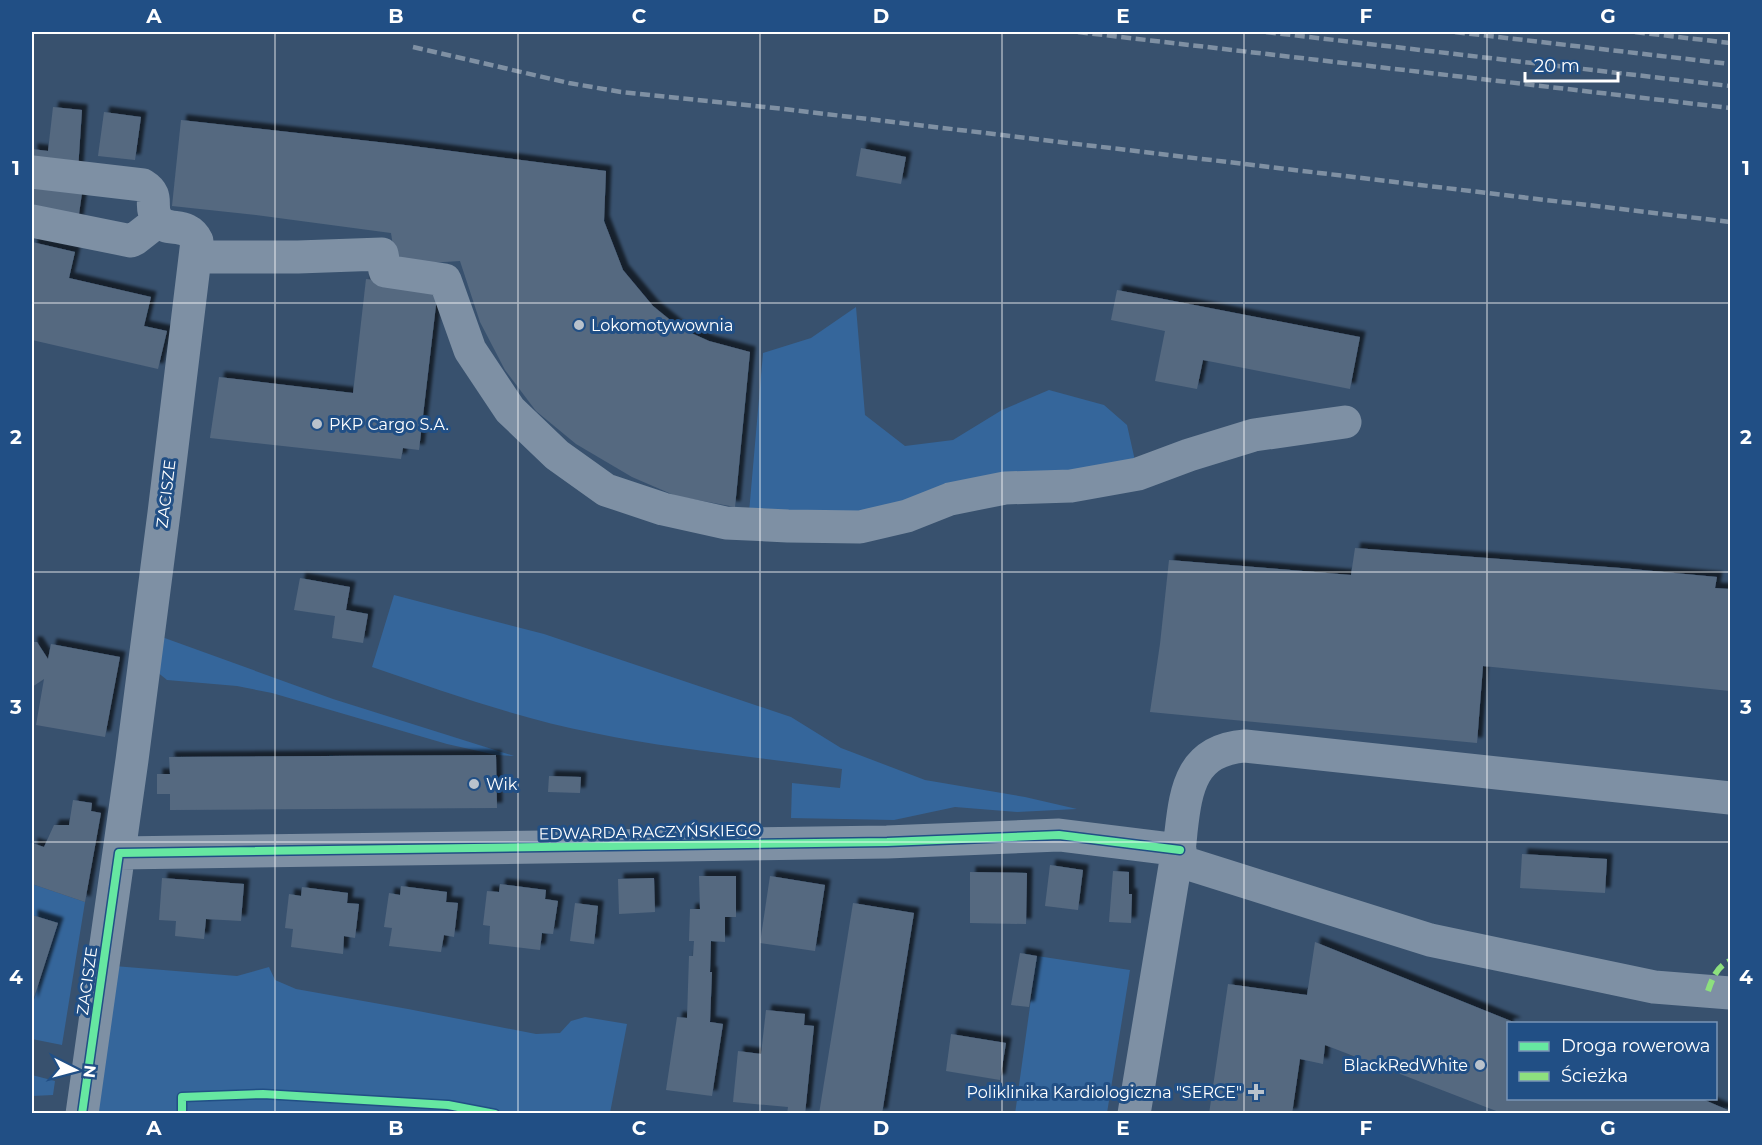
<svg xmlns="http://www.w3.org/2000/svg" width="1762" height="1145" viewBox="0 0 1762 1145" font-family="Montserrat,sans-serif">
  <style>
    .green { fill: #35669b }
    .building { fill: #556980; filter: url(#shadow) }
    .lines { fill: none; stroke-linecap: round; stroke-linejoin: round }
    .minor { stroke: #7e90a4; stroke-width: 33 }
    .rail { stroke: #7f90a3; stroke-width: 4.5; stroke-dasharray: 10 4.5; stroke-linecap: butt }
    .quiet { stroke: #8de07e; stroke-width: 6; stroke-dasharray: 12 6; stroke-linecap: butt }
    .cycleway-casing { stroke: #214f85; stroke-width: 11 }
    .cycleway { stroke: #66e7a1; stroke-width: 8 }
    .grid { fill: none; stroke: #fff; stroke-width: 1.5; stroke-opacity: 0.55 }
    .poi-dot { fill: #b9c2cc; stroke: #214f85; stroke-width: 2 }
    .labels { text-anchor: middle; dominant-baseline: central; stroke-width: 6; stroke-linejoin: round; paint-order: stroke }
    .poi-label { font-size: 16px; fill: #fff; stroke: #214f85; text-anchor: start }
    .street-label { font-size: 16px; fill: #fff; stroke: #214f85 }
    .neatline { fill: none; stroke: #fff; stroke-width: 2 }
    .grid-label { font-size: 20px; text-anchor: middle; font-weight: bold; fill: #fff }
  </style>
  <defs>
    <filter id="shadow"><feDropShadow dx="5.5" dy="-5.5" stdDeviation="1.5" flood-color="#0009"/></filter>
  </defs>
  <rect width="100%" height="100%" fill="#38516e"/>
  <!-- green -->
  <path class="green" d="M856,307L865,415L905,446L953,440L1002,410L1049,390L1104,405L1127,425L1138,474L907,516L748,524L763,353L811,338Z
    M394,595L544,634L791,717L841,748L925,780L1025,797L1077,809L1017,812L955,807L894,820L791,818L792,783L840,788L842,769C759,757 676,750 594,733C518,718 445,692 372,667Z
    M148,632L333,699L514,756L496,755L447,744L272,693L237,686L167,680L151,667Z
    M32,884L85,902L62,1045L32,1039V1006L58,923L32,915Z
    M1037,956L1130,970L1107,1113L1015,1114Z
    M102,965L237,976L269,967L275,980L296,989L408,1009L536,1034L560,1033L571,1021L585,1017L627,1024L610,1113L82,1114Z
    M32,1075L55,1081L53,1095L32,1096Z"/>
  <!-- building -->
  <path class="building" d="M53,107L82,110L78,170L32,163V149L48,151Z
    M104,112L141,117L135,160L98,156Z
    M181,120L405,145L606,171L604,221L623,270L653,306L680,328L709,341L750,352L735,507L676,496L632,477L576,444L536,411L505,370L480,322L460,261L396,265L391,233L256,215L172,206Z
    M861,148L906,157L901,184L856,176Z
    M32,184L82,193L78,221L32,213Z
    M32,242L75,252L69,278L151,297L144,326L167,331L158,369L32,340Z
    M366,279L438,288L419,450L403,448L401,459L210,438L219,377L353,393Z
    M1117,290L1360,337L1350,389L1203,360L1197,389L1155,381L1165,331L1111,320Z
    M1355,548L1621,568L1717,577L1715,588L1730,589V691L1483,666L1477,743L1150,712L1160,644L1169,560L1351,575Z
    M300,578L350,587L346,610L368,614L363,643L332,638L335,616L294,610Z
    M32,642H37L48,659L51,644L120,657L105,737L36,725L44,679L32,687Z
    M496,755L497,808L170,810V794H157V774H170L169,757Z
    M549,776L581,777L580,793L548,792Z
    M73,800L92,803L91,811L101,813L85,902L32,884V843L44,847L54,825H69Z
    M1522,854L1607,859L1605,893L1520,888Z
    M1050,865L1083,870L1078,910L1045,906Z
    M1113,871L1129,872V894H1132L1131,923L1109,922Z
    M970,872L1027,873L1026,924L970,923Z
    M699,876H736V917H725V942L711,941L710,972H712L710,1022L723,1024L712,1096L666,1090L677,1017L687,1018L689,956H693L694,941H689L690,909H700Z
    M770,876L825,885L815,951L760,943Z
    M162,878L244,884L241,921L206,919L204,939L175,936L176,921L159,920Z
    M654,878L655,912L619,914L618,879Z
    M500,884L546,890L545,899L558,901L553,934L542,933L540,950L489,944L490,926L483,925L487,891L499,892Z
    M401,886L447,892L446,902L458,903L454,937L444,935L441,952L389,946L392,928L384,927L389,893L400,895Z
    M302,887L348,893L347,903L359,904L355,938L344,936L343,954L291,947L293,929L285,928L289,894L301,896Z
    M575,903L598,906L594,944L570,941Z
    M853,903L914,913L882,1114H819Z
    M32,915L58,923L32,1004Z
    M1315,942L1516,1023L1508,1024V1098H1700L1730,1111V1114H1504L1325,1045L1323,1064L1300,1059L1292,1114H1209L1228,984L1307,995Z
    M1020,953L1037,956L1029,1007L1011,1005Z
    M766,1010L805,1014L804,1025L814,1026L805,1114H787L788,1107L733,1102L738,1051L761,1054Z
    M951,1034L1006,1043L1000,1080L946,1071Z"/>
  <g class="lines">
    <!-- minor -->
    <path class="minor" d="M32,172L143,185C161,196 148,206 157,219C167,234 187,220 197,241L164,513L132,760L82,1114
      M32,221L131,241L135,239L158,221
      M196,255L213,257H298L382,254L385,271L445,280L470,350L510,410L557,455L606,490L663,509L726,523L788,526L860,527L907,516L950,499L1005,488L1071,486L1138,474L1189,455L1254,435L1345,422
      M119,853L887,842L1059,835L1180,850
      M1176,860L1430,940L1654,987L1730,993
      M1134,1114L1176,860C1180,850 1180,843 1181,832C1186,787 1192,750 1245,746L1730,798"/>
    <!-- rail -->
    <path class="rail" d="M1078,32L1730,108
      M1266,32L1730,86
      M1455,32L1730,64
      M1635,32L1730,43
      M413,47L569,83L621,92L784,109L1730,222"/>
    <!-- quiet -->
    <path class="quiet" d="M1708,991C1712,979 1717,966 1730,961"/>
    <defs>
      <path id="cycleway" d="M82,1114L119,853L887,842L1059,835L1180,850
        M182,1114V1097L263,1094L448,1105L495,1114"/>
    </defs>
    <!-- cycleway casing -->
    <use href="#cycleway" class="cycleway-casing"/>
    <!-- cycleway -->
    <use href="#cycleway" class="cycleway"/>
  </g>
  <!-- grid -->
  <path class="grid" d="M275,32V1114M518,32V1114M760,32V1114M1002,32V1114M1244,32V1114M1487,32V1114M32,303H1730M32,572H1730M32,842H1730"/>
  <!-- markers -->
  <g class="poi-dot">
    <circle cx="579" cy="325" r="6"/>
    <circle cx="317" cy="424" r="6"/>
    <circle cx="474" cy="784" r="6"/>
    <circle cx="1480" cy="1065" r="6"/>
    <path d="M1253 1083h6v6h6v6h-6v6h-6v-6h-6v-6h6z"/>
  </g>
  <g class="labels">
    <!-- poi labels -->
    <g class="poi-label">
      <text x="591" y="325">Lokomotywownia</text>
      <text x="329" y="424">PKP Cargo S.A.</text>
      <text x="486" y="784">Wik</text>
      <text x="1468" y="1065" text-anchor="end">BlackRedWhite</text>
      <text x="1242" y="1092" text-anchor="end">Poliklinika Kardiologiczna "SERCE"</text>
    </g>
    <!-- street labels -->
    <g class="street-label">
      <text transform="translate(166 494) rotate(-83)">ZACISZE</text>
      <text transform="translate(650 832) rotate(-1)">EDWARDA RACZYŃSKIEGO</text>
      <text transform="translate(87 981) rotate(-82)">ZACISZE</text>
    </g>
  </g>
  <!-- border -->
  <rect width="1762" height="1145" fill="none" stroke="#214f85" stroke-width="66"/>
  <!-- legend -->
  <rect x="1507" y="1022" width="210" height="78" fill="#214f85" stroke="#7a95b6" stroke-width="1.5"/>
  <rect x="1519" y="1042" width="30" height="9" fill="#66e7a1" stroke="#7a95b6" stroke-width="1.5"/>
  <text x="1561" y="1052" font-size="18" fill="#ffffff">Droga rowerowa</text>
  <rect x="1519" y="1072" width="30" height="9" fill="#8de07e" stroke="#7a95b6" stroke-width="1.5"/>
  <text x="1561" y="1082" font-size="18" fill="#ffffff">Ścieżka</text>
  <!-- north arrow -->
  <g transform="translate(75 1070) rotate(96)" stroke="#214f85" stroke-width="4.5" paint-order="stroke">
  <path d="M0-4.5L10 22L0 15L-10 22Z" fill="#ffffff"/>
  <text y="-9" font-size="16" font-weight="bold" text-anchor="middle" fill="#ffffff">N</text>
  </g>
  <!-- scale -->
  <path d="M1525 72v9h93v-9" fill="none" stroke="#ffffff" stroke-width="3"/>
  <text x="1534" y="72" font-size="18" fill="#ffffff" stroke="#214f85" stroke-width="4.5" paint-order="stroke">20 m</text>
  <rect x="33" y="33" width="1696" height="1079" class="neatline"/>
  <g class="grid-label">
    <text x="154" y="23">A</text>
    <text x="396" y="23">B</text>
    <text x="639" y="23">C</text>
    <text x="881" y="23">D</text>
    <text x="1123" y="23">E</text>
    <text x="1366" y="23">F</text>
    <text x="1608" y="23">G</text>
    <text x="16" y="175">1</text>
    <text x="1746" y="175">1</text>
    <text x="16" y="444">2</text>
    <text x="1746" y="444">2</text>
    <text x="16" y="714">3</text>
    <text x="1746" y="714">3</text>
    <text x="16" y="984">4</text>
    <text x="1746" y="984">4</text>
    <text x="154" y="1135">A</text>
    <text x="396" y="1135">B</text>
    <text x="639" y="1135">C</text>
    <text x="881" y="1135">D</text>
    <text x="1123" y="1135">E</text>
    <text x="1366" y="1135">F</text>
    <text x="1608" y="1135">G</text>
  </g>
</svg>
